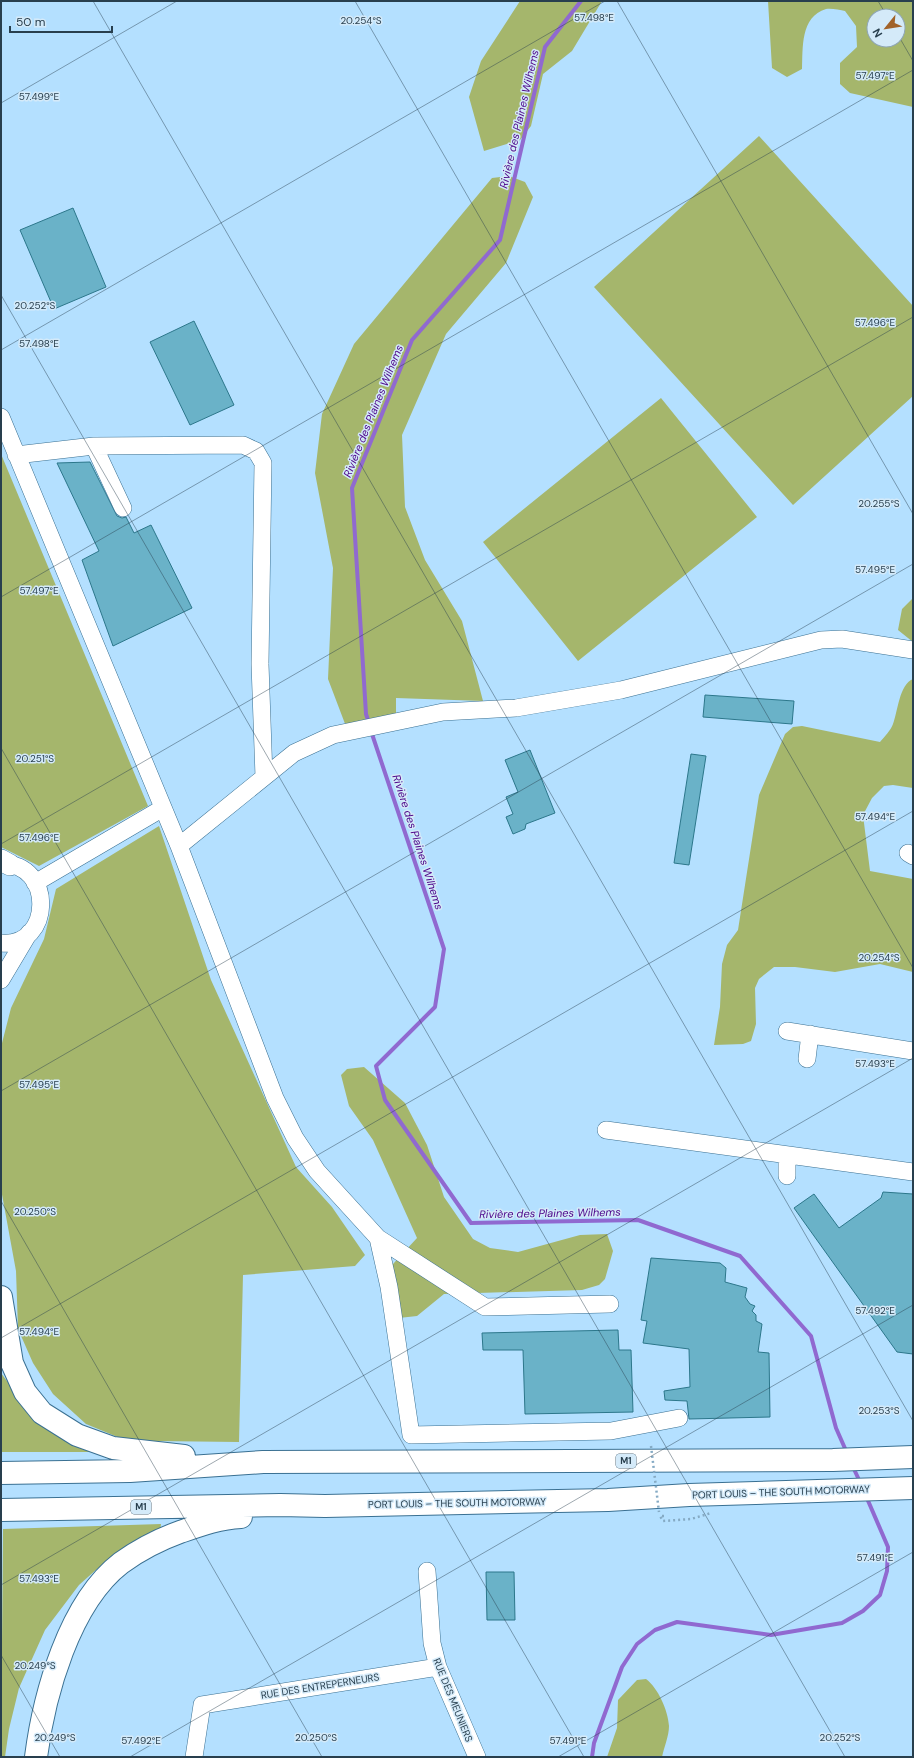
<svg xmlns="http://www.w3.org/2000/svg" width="914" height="1758" viewBox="0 0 914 1758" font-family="'DM Sans',sans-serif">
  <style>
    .green { fill: #a5b66c; fill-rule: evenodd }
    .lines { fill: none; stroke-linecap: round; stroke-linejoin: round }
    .stream { stroke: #9069d0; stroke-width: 4 }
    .building { fill: #6ab2c8; stroke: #2c778b }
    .minor-casing { stroke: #3a7092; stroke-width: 18 }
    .major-casing { stroke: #3a7092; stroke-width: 22 }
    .highway-casing { stroke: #3a7092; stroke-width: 24 }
    .path { stroke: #85aac4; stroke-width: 2.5; stroke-dasharray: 2 3; stroke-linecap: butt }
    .minor { stroke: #fff; stroke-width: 17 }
    .major { stroke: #fff; stroke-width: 21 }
    .highway { stroke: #fff; stroke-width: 22 }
    .path-bridge { stroke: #85aac4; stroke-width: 2.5; stroke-dasharray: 2 3; stroke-linecap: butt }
    .ticks { fill: none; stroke: #283f4e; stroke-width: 1; stroke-opacity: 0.45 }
    .labels { text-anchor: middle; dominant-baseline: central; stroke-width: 3; stroke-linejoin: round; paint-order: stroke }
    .shield { fill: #d4eaf9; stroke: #5c7281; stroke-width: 1 }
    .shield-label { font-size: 9px; font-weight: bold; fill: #283f4e }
    .street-label { font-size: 10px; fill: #283f4e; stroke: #d4eaf9 }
    .water-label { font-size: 11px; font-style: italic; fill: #4d068a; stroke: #d4eaf9 }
    .ticks-label { font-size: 10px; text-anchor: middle; fill: #283f4e; stroke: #d4eaf9; stroke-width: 3; stroke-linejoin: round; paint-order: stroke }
  </style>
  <rect width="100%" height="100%" fill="#b4e0ff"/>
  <!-- green -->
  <path class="green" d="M520,1H602L572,51L543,74L531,126L520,140L484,151L469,97L481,61Z
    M768,1H913V107L850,93L840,84V63L857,47L856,26L845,11C840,10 831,8 826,9C800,17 803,48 802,69L787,77L772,68ZM874,16H898V40H874Z
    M759,136L913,306V396L793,505L594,287Z
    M509,176L525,182L533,197L506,263L446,334L402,435L405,507L425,560L462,621L483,701L396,698V716L347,729L328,679L333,568L315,473L322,414L354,344L492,178Z
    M661,398L757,517L578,661L483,542Z
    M1,454L148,806L39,866L1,847Z
    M913,598V642L898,630L902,609Z
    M913,679V788L893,785L884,786L872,798L863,815L870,871L913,879V972L880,964L835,972L795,967H774L759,979L755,988L756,1024L751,1041L743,1044L714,1045L720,1007L722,964L727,945L738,930L759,795L785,734L793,727L802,726L880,742C884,737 891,730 893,724C898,711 899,685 913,679Z
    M159,826L211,980L296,1167L332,1207L365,1255L355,1266L243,1275L239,1442L154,1441L120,1438L86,1424L53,1394L33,1363L18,1329L16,1271L1,1189V1047L11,1008L44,939L56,889Z
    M364,1067L405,1103L427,1145L444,1197L473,1239L490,1248L518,1252L580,1235L607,1234L613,1251L605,1279L599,1285L582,1290L444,1294L417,1316L399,1318L388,1283L393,1264L417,1238L373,1140L349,1106L341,1075L347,1069Z
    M1,1373L27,1408L110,1452H1Z
    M161,1524L160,1532L119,1554L97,1569L79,1585L45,1630L19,1688L9,1729L5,1757H1L3,1529Z
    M646,1679C658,1688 668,1710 669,1726C669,1736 664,1747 662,1757H607L617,1728L618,1700L637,1680Z"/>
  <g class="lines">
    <!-- stream -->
    <path class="stream" d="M369,723L366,714L352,488L412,340L500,240L545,47L581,1
      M371,731L444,949L435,1007L376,1066L385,1100L471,1223L638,1220L740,1256L811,1336L836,1428L847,1453
      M853,1467L860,1482
      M592,1757L594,1743L622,1667L637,1644L655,1630L677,1622L771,1635L842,1623L863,1611L880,1595L887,1571L888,1547L866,1496"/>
  </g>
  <!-- building -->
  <path class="building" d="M73,208L106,287L54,309L20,230Z
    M194,321L234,405L190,425L150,342Z
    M90,462L117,516L122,518L126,517L134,533L151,525L192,608L113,646L82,560L99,551L57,463Z
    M705,695L794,701L792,724L703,717Z
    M530,750L555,813L526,824L525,829L513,834L506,817L513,814L506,797L518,792L505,760Z
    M691,754L706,756L689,865L674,863Z
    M883,1192L913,1194V1354L897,1352L794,1208L814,1194L839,1228L881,1198Z
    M651,1258L720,1263L726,1268L725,1282L747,1288L745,1297L750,1304L755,1306L752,1311L756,1315V1321L762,1324L758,1352L769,1353L770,1417L689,1419L687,1401L665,1400L664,1391L690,1387L689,1349L643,1343L647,1321L641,1320Z
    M618,1330L619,1350H631L633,1412L525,1414L523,1350H483L482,1333Z
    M486,1572H514L515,1620H487Z"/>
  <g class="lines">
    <defs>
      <path id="minor" d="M1,417L179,846L275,1098L295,1138L317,1171L378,1238L485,1307L610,1304
        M94,446L123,508
        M16,455L94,446L243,445L256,451L263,463L260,664L264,777
        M179,846L294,753L333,735L443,712L516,708L621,690L821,640L842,639L913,650
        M908,853L913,856
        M1,864C55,862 53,948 1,943
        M35,883L163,808
        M1,980L29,933
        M787,1031L913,1051
        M807,1059L810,1034
        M606,1130L913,1172
        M787,1176V1155
        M378,1238L389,1287L411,1435L611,1431L679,1418
        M427,1571L432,1643L438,1667L477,1757
        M194,1757L202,1705L438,1667"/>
      <path id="major" d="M1,860L10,865"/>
      <path id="highway" d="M1,1297L12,1363L25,1392L42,1413L77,1435L113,1448L184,1456
        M1,1473L130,1471L263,1462L833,1460L913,1457
        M1,1510L280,1505L325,1506L608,1500L689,1495L913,1488
        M36,1757C44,1695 69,1603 121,1563C139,1550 158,1540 180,1532C200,1525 219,1518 241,1517"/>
    </defs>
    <!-- minor casing -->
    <use href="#minor" class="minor-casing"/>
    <!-- major casing -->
    <use href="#major" class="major-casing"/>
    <!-- highway casing -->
    <use href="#highway" class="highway-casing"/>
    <!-- path -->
    <path class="path" d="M664,1516H660L663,1521L691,1519L711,1513"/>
    <!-- minor -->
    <use href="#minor" class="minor"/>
    <!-- major -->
    <use href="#major" class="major"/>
    <!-- highway -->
    <use href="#highway" class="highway"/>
    <!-- path-bridge -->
    <path class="path-bridge" d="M651,1446L659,1512"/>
  </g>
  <!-- ticks -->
  <path class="ticks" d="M93,1L913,1421M355,1L913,968M617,1L913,514M878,1L887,16M898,35L913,61M1,103L177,1M1,295L845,1757M1,350L605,1M1,597L913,70M1,748L584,1757M1,844L913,317M1,1091L913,564M1,1201L322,1757M1,1338L913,811M1,1585L913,1058M1,1655L60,1757M130,1757L913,1305M558,1757L913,1552"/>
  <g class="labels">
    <!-- shield labels -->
    <g class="shield">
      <rect x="616" y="1454" width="20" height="14" rx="3"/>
      <rect x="131" y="1500" width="20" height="14" rx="3"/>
    </g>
    <g class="shield-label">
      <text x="626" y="1461">M1</text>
      <text x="141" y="1507">M1</text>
    </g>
    <!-- street labels -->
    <g class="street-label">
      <text transform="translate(781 1492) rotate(-2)">PORT LOUIS – THE SOUTH MOTORWAY</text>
      <text transform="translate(457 1503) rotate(-1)">PORT LOUIS – THE SOUTH MOTORWAY</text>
      <text transform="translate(320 1686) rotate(-9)">RUE DES ENTREPERNEURS</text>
      <text transform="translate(453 1700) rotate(68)">RUE DES MEUNIERS</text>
    </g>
    <!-- water labels -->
    <g class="water-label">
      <text transform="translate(519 119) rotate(-77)">Rivière des Plaines Wilhems</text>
      <text transform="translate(373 411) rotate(-68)">Rivière des Plaines Wilhems</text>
      <text transform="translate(418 842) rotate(72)">Rivière des Plaines Wilhems</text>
      <text transform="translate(550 1213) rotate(-1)">Rivière des Plaines Wilhems</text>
    </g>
  </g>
  <g class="ticks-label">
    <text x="594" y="21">57.498°E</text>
    <text x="361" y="24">20.254°S</text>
    <text x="875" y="79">57.497°E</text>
    <text x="39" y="100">57.499°E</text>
    <text x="35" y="309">20.252°S</text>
    <text x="875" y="326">57.496°E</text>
    <text x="39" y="347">57.498°E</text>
    <text x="879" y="507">20.255°S</text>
    <text x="875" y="573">57.495°E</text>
    <text x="39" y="594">57.497°E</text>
    <text x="35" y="762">20.251°S</text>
    <text x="875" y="820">57.494°E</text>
    <text x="39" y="841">57.496°E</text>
    <text x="879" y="961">20.254°S</text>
    <text x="875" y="1067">57.493°E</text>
    <text x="39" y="1088">57.495°E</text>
    <text x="35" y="1215">20.250°S</text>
    <text x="875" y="1314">57.492°E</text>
    <text x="39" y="1335">57.494°E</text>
    <text x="879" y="1414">20.253°S</text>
    <text x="875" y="1561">57.491°E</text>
    <text x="39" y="1582">57.493°E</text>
    <text x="35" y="1669">20.249°S</text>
    <text x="55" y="1741">20.249°S</text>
    <text x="316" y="1741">20.250°S</text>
    <text x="840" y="1741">20.252°S</text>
    <text x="141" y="1744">57.492°E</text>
    <text x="568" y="1744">57.491°E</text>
  </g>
  <!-- border -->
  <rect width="914" height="1758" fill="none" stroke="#283f4e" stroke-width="4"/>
  <!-- north arrow -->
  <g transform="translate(886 28) rotate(240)"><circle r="19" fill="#d4eaf9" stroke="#8fa6b5"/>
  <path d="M0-3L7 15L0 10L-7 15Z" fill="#a16229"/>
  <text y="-6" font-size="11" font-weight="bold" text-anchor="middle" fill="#283f4e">N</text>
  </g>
  <!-- scale -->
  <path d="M10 26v6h102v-6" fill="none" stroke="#283f4e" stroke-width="2"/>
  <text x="16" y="26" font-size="12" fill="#283f4e" stroke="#d4eaf9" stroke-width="3" paint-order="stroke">50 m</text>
</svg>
